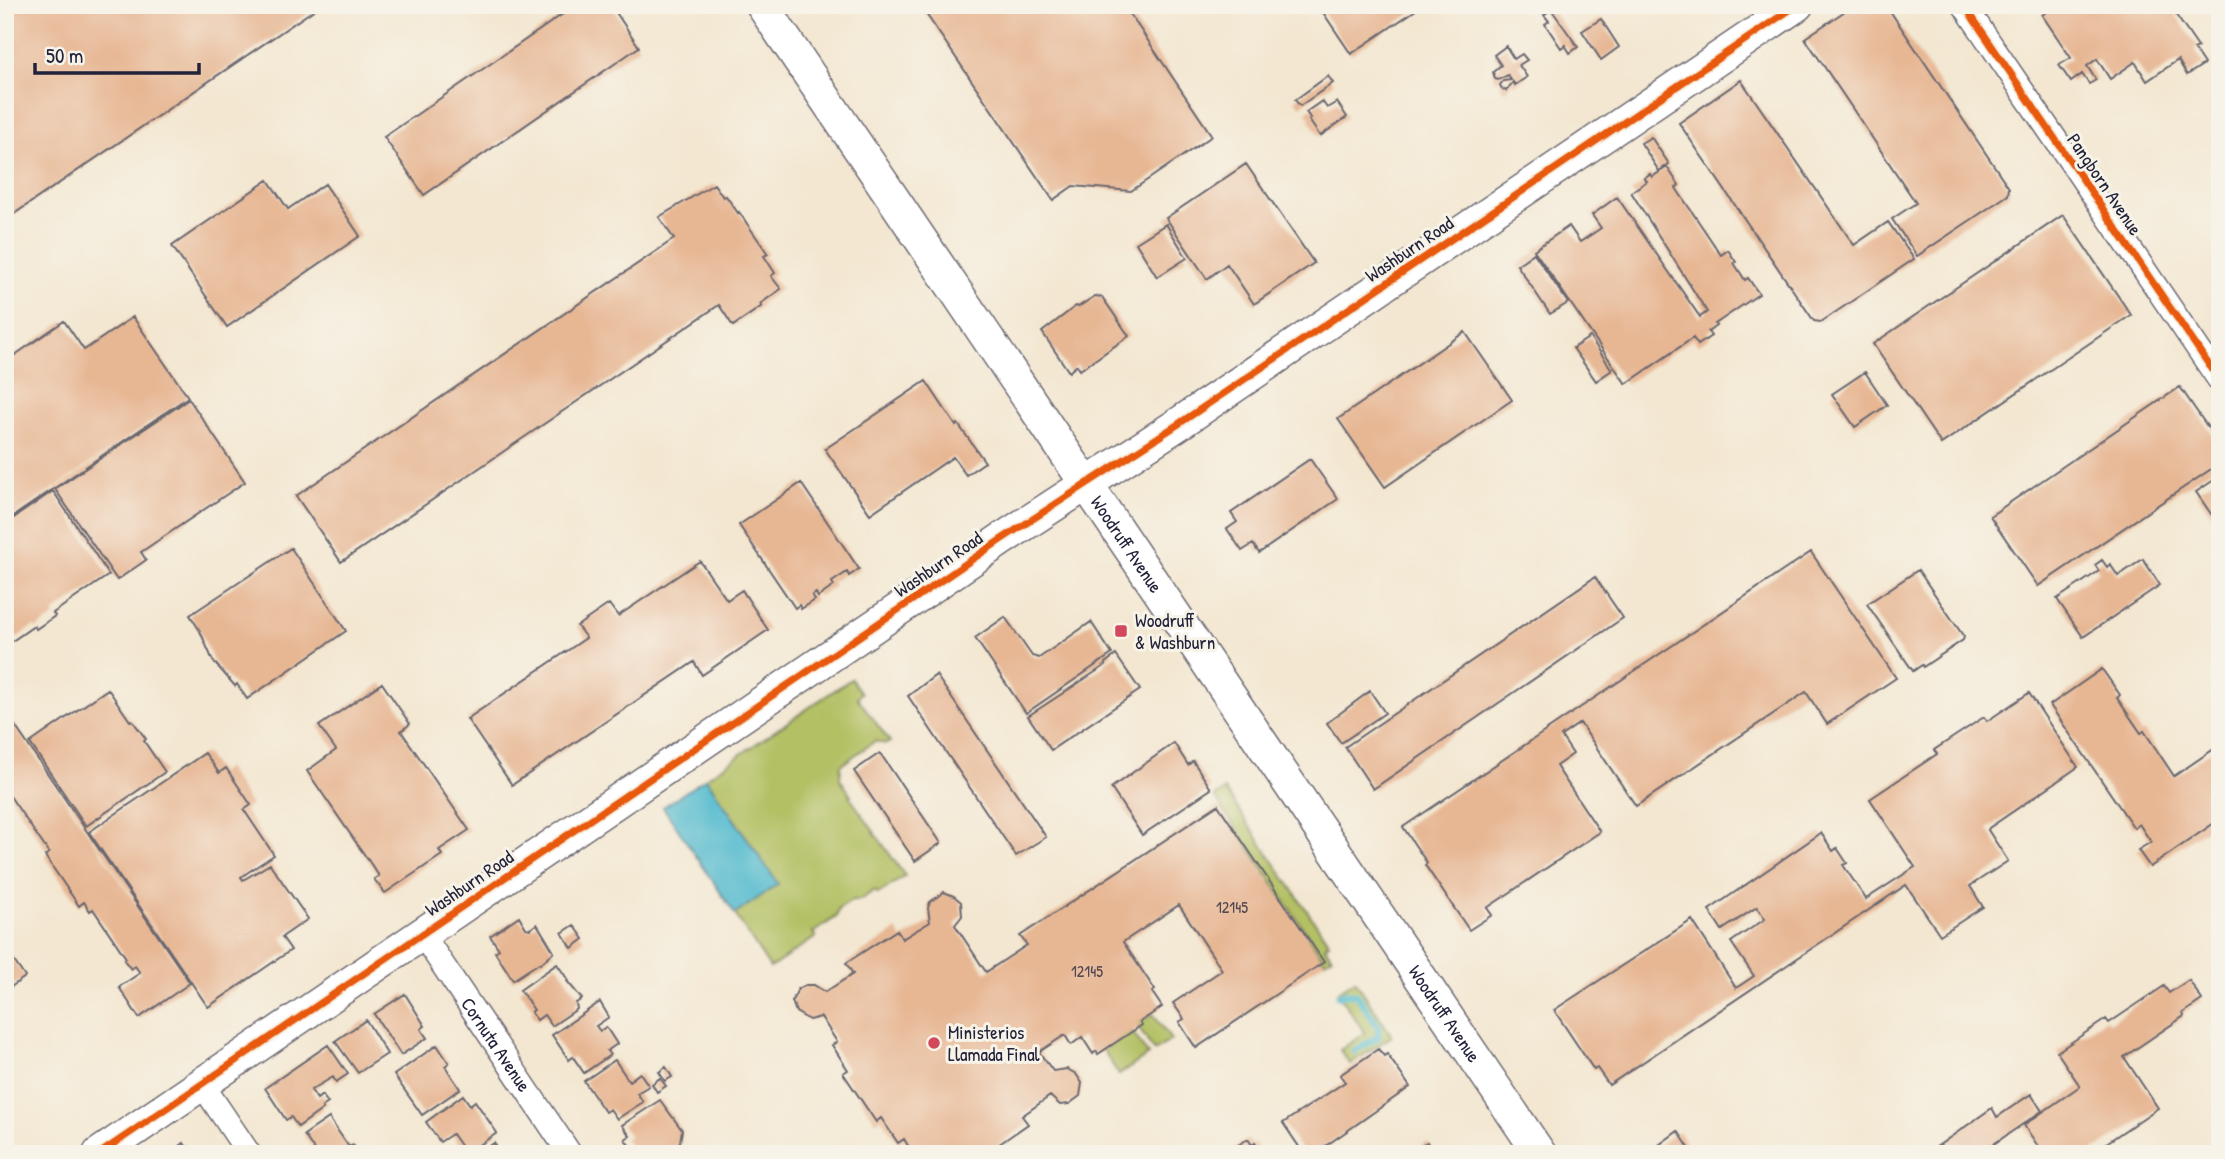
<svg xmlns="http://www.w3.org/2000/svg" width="2225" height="1159" viewBox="0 0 2225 1159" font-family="'Patrick Hand',sans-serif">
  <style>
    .green { fill: #b3c063; stroke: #6a714f; stroke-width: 2 }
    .water { fill: #50b9ce; stroke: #396e84; stroke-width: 2 }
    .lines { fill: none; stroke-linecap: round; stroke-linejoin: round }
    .stream { stroke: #50b9ce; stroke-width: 7 }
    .building { fill: #e7b794 }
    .street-casing { stroke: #6b6770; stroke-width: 26 }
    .secondary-casing { stroke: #6b6770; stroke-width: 35 }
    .street { stroke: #fff; stroke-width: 23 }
    .secondary { stroke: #fff; stroke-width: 32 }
    .cycleway-casing { stroke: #f7f3e8; stroke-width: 11 }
    .cycleway { stroke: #e8590c; stroke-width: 7 }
    .poi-dot { fill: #d1495b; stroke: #f7f3e8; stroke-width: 2.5 }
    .labels { text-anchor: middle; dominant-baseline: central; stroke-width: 6; stroke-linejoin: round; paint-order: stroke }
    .number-label { font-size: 16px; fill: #534751 }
    .street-label { font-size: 19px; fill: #22223b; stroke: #f7f3e8 }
    .poi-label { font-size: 19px; fill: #22223b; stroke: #f7f3e8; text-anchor: start }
  </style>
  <rect width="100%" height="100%" fill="#f7f3e8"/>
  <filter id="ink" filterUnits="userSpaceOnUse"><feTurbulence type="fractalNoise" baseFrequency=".0143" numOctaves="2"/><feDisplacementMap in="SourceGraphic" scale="14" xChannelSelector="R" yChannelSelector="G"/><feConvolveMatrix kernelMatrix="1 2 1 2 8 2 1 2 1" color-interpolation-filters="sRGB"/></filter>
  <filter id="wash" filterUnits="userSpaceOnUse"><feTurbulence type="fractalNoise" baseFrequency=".00686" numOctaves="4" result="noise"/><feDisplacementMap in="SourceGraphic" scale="28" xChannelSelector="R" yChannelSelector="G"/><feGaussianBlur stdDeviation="1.57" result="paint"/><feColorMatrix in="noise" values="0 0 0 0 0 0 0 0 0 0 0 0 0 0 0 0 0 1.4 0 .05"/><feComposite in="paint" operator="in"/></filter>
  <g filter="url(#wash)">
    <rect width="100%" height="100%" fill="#f3e7d1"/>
    <!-- green -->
    <path class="green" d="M851,679L861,693L857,697L890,742L886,744L875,741L841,765L840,779L851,795L849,796L905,876L878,894L875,890L860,900H853L839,909L836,917L813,933L816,937L770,968L735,914L778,884L706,778Z
      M1225,790L1329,943L1325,947L1332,957L1325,961L1215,797Z
      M1355,980L1392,1036L1350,1064L1340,1050L1365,1033L1337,992Z
      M1153,1014L1171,1040L1154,1051L1138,1027L1140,1022Z
      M1132,1031L1148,1055L1119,1075L1103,1050Z"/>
    <!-- water -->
    <path class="water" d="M706,778L778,884L735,914L663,807Z"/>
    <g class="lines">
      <!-- stream -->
      <path class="stream" d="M1339,996L1343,994H1356L1378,1026V1037L1354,1051"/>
    </g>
    <g id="blocks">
      <!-- building -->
      <path class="building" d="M5,5H321L5,220Z
        M576,5H611L639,47L424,195L384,137Z
        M920,5H1124L1212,136L1131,191L1073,186L1053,200Z
        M1318,5H1423L1351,54Z
        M1854,5H1886L2009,188L2008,195L1917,256L1892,219L1916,203L1805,38Z
        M2050,5H2169L2198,47L2194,49L2204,64L2187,75L2178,60L2147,81L2135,62L2110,79L2097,59L2087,66L2096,80L2089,84L2082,74L2071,82L2059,65L2071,58L2042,15L2052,8Z
        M1551,9L1578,47L1570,53L1565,45L1561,48L1545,24L1549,21L1544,15Z
        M1601,19L1619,47L1601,60L1582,31Z
        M1506,46L1514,59L1522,54L1527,60L1519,65L1527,77L1515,85L1513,82L1506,91L1502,89L1500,85L1503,81L1511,80L1508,75L1498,80L1495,79L1493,72L1501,65L1494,55Z
        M1328,76L1333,83L1300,106L1295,100Z
        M1741,80L1854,245L1888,222L1914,259L1821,322L1814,321L1679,123Z
        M1322,101L1327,108L1337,102L1347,117L1320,136L1309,120L1311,119L1306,112Z
        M1651,137L1669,164L1659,171L1641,143Z
        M1246,164L1314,263L1254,304L1227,264L1207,279L1166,218Z
        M1667,167L1679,185L1676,188L1721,255L1728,250L1736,262L1734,263L1745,280L1748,278L1759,294L1715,324L1716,326L1708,332L1711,336L1698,345L1693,338L1626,384L1534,250L1569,226L1580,242L1601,228L1592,215L1617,197L1700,317L1707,312L1631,192L1647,181L1644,178L1650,174L1652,177Z
        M268,180L288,209L325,184L360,236L227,327L172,246Z
        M714,184L723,197L726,196L738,213L739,212L768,254L764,256L775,273L771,276L781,289L760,304L762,306L733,326L719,305L341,562L296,496L674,239L659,217Z
        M2063,215L2131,315L1941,444L1873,344Z
        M1166,224L1187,258L1157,277L1136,243Z
        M1534,253L1568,303L1550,314L1517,265Z
        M1095,296L1102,297L1129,336L1080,370L1077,365L1069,372L1042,332L1076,306L1078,307Z
        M133,317L188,397L5,522V362L64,321L84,350Z
        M1465,332L1512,400L1385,487L1338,419Z
        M1590,337L1612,370L1596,381L1573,348Z
        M1865,372L1887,405L1855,427L1832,394Z
        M926,381L956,426L958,424L985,462L966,475L953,457L870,514L825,449Z
        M2180,387L2220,445V463L2038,586L1990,516Z
        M189,399L245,482L141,552L146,560L117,580L55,489Z
        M1310,459L1338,499L1259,553L1253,544L1242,551L1227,529L1237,522L1231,513Z
        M2220,476V527L2196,492Z
        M801,483L859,569L849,576L847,572L832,582L834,586L818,597L816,593L812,596L815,600L801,609L799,605L795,608L739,525Z
        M53,491L109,575L53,613L55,616L36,629L34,626L5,646V524Z
        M291,548L346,631L247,699L237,684L235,686L213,661L200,631L190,615Z
        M1811,552L1896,678L1827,724L1806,692L1636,806L1580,723L1561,736L1573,754L1556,766L1600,832L1487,908L1492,915L1469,930L1425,865L1427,863L1403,827Z
        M2143,559L2160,585L2083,637L2057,599L2099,571L2095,565L2102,560L2107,567L2110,564L2118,576Z
        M700,561L727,600L742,590L768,630L702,675L694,662L512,785L467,719L586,638L577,626L609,604L618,616Z
        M1918,570L1964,637L1963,640L1923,667L1922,665L1913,671L1867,604Z
        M1595,577L1623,618L1373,789L1345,747Z
        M1005,617L1032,656L1039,658L1091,622L1112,654L1026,713L975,638Z
        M1116,655L1140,690L1051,750L1028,716L1106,665L1105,663Z
        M2102,669L2120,695L2117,698L2141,733L2144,731L2174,776L2220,745V819L2150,867L2138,850L2151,842L2139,824L2134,828L2050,705Z
        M936,675L1046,837L1016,856L908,696Z
        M382,683L410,724L401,731L469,830L439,850L442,855L385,893L374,879L379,876L307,771L336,750L319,726Z
        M108,689L130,721L132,720L146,739L144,741L165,772L86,826L30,743Z
        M1370,691L1385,713L1341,743L1327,723Z
        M2029,693L2078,767L1989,828L1988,830L2008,861L1970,886L1983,907L1940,935L1906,885L1609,1085L1597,1068L1594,1070L1554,1010L1692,920L1736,988L1754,976L1731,942L1765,919L1757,907L1722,930L1709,910L1821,833L1833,851L1837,848L1847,863L1843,865L1866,899L1915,867L1870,799L1937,754L1934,750L1984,717L1987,721Z
        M5,711L190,983L139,1018L119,987L140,973L135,966L131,969L124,960L126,958L93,909L90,911L84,902L79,906L45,856L49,853L5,789Z
        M1174,743L1188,765L1193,761L1211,789L1142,835L1111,788Z
        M205,753L219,773L226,768L251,805L244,810L274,855L241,877L243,880L270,864L308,919L282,937L291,950L208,1007L89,832Z
        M880,753L941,843L915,861L854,771Z
        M1218,805L1324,962L1196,1048L1179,1022L1184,1019L1173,1003L1222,970L1179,905L1123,942L1155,990L1152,992L1162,1007L1140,1022L1142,1025L1098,1054L1096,1051L1093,1054L1082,1037L1071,1045L1065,1035L1039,1052L1053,1071L1067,1069L1076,1074L1082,1083L1080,1096L1069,1104L1060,1105L1050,1096L1022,1116L1028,1124L985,1154H975L972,1149L965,1154H913L904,1139L898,1143L881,1118L876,1122L843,1073L848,1070L832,1045L837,1042L821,1017L809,1020L796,1012L792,1001L798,989L806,985H814L825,992L853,974L846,963L897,930L902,939L930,922L928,908L930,902L944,892L954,896L961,902L962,916L955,925L986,972L1027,945L1020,936Z
        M519,916L526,928L530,929L537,924L554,952L540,964L539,963L513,980L495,952L499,949L490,936Z
        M574,925L584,939L572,948L562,933Z
        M5,948L25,977L5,991Z
        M557,964L568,980L567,981L582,999L576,1003L577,1009L552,1026L544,1015L537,1020L531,1012L534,1010L520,990Z
        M2189,980L2202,1000L2183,1013L2184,1016L2124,1057L2158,1108L2090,1154H2043L2024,1125L2080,1086L2057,1052L2106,1019L2109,1023L2164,986L2169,993Z
        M405,994L425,1026L421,1029L427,1038L401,1055L374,1014Z
        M600,1002L609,1017L596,1026L600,1031L606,1027L617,1044L607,1051L610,1055L584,1073L573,1057L569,1060L552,1035Z
        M366,1020L387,1054L358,1073L335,1041Z
        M328,1045L348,1074L336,1082L333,1077L311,1090L317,1099L322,1095L328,1103L322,1107L323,1109L298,1127L291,1117L286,1120L265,1088Z
        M437,1045L449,1063L445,1066L460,1089L422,1115L394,1075Z
        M1378,1049L1384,1056L1387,1054L1410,1087L1314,1154H1304L1283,1123L1345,1082L1340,1075Z
        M615,1060L629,1081L640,1073L649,1086L637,1093L643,1102L617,1119L610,1109L605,1112L584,1081Z
        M666,1067L672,1077L665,1081L659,1072Z
        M660,1078L666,1086L657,1092L652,1084Z
        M2031,1094L2042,1111L1979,1154H1939L1935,1148L1992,1108L1997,1117Z
        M463,1095L470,1105L475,1101L497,1133L466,1154L452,1134L440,1142L426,1122Z
        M660,1100L682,1130L680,1142L664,1154H635L625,1139L630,1136L622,1125Z
        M329,1118L349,1147L353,1145L359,1154H317L304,1135Z
        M1678,1131L1693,1154H1655L1652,1150Z
        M1248,1139L1252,1145L1255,1143L1262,1154H1230L1228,1151Z
        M1427,1142L1434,1154H1410Z
        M184,1143L191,1154H169Z
        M494,1143L501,1154H478Z"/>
    </g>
  </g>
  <g filter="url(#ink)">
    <use href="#blocks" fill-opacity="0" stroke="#6b6770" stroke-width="2"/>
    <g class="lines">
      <defs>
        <g id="street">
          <path d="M1964,5L2220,381"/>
          <path id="s1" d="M422,934L570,1154"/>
          <path d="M202,1084L249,1154"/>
        </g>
        <g id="secondary">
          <path id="s2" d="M762,5L1540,1154"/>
          <path d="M99,1154L1002,539L1177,425L1797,5"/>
        </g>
      </defs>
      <!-- street casing -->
      <use href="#street" class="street-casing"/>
      <!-- secondary casing -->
      <use href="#secondary" class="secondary-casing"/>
      <!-- street -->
      <use href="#street" class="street"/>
      <!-- secondary -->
      <use href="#secondary" class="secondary"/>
      <defs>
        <path id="cycleway" d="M1964,5L2220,381
          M99,1154L1002,539L1177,425L1797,5"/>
      </defs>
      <!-- cycleway casing -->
      <use href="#cycleway" class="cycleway-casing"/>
      <!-- cycleway -->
      <use href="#cycleway" class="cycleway"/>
    </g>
  </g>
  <!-- markers -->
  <g class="poi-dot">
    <rect x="1114" y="624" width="14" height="14" rx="3.5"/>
    <circle cx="934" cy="1043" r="7"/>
  </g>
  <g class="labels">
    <!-- number labels -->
    <g class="number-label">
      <text x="1232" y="907">12145</text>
      <text x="1087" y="971">12145</text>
    </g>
    <!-- street labels -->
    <g class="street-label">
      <text transform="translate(2105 184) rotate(56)">Pangborn Avenue</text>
      <text transform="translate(1409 249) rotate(-34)">Washburn Road</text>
      <text stroke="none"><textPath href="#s2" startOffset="651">Woodruff Avenue</textPath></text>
      <text transform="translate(938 564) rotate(-34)">Washburn Road</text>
      <text transform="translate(469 883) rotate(-34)">Washburn Road</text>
      <text stroke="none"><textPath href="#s2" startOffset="1218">Woodruff Avenue</textPath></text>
      <text stroke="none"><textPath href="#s1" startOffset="133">Cornuta Avenue</textPath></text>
    </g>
    <!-- poi labels -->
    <g class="poi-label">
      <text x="1135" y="620">Woodruff<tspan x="1135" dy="22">&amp; Washburn</tspan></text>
      <text x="948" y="1032">Ministerios<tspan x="948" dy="22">Llamada Final</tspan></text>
    </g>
  </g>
  <!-- margin -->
  <rect width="2225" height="1159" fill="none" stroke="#f7f3e8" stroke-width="28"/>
  <!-- scale -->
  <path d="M35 63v10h164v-10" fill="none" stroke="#22223b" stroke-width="3.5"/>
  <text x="46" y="63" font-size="21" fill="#22223b" stroke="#f7f3e8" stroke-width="5" paint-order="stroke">50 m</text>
</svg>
